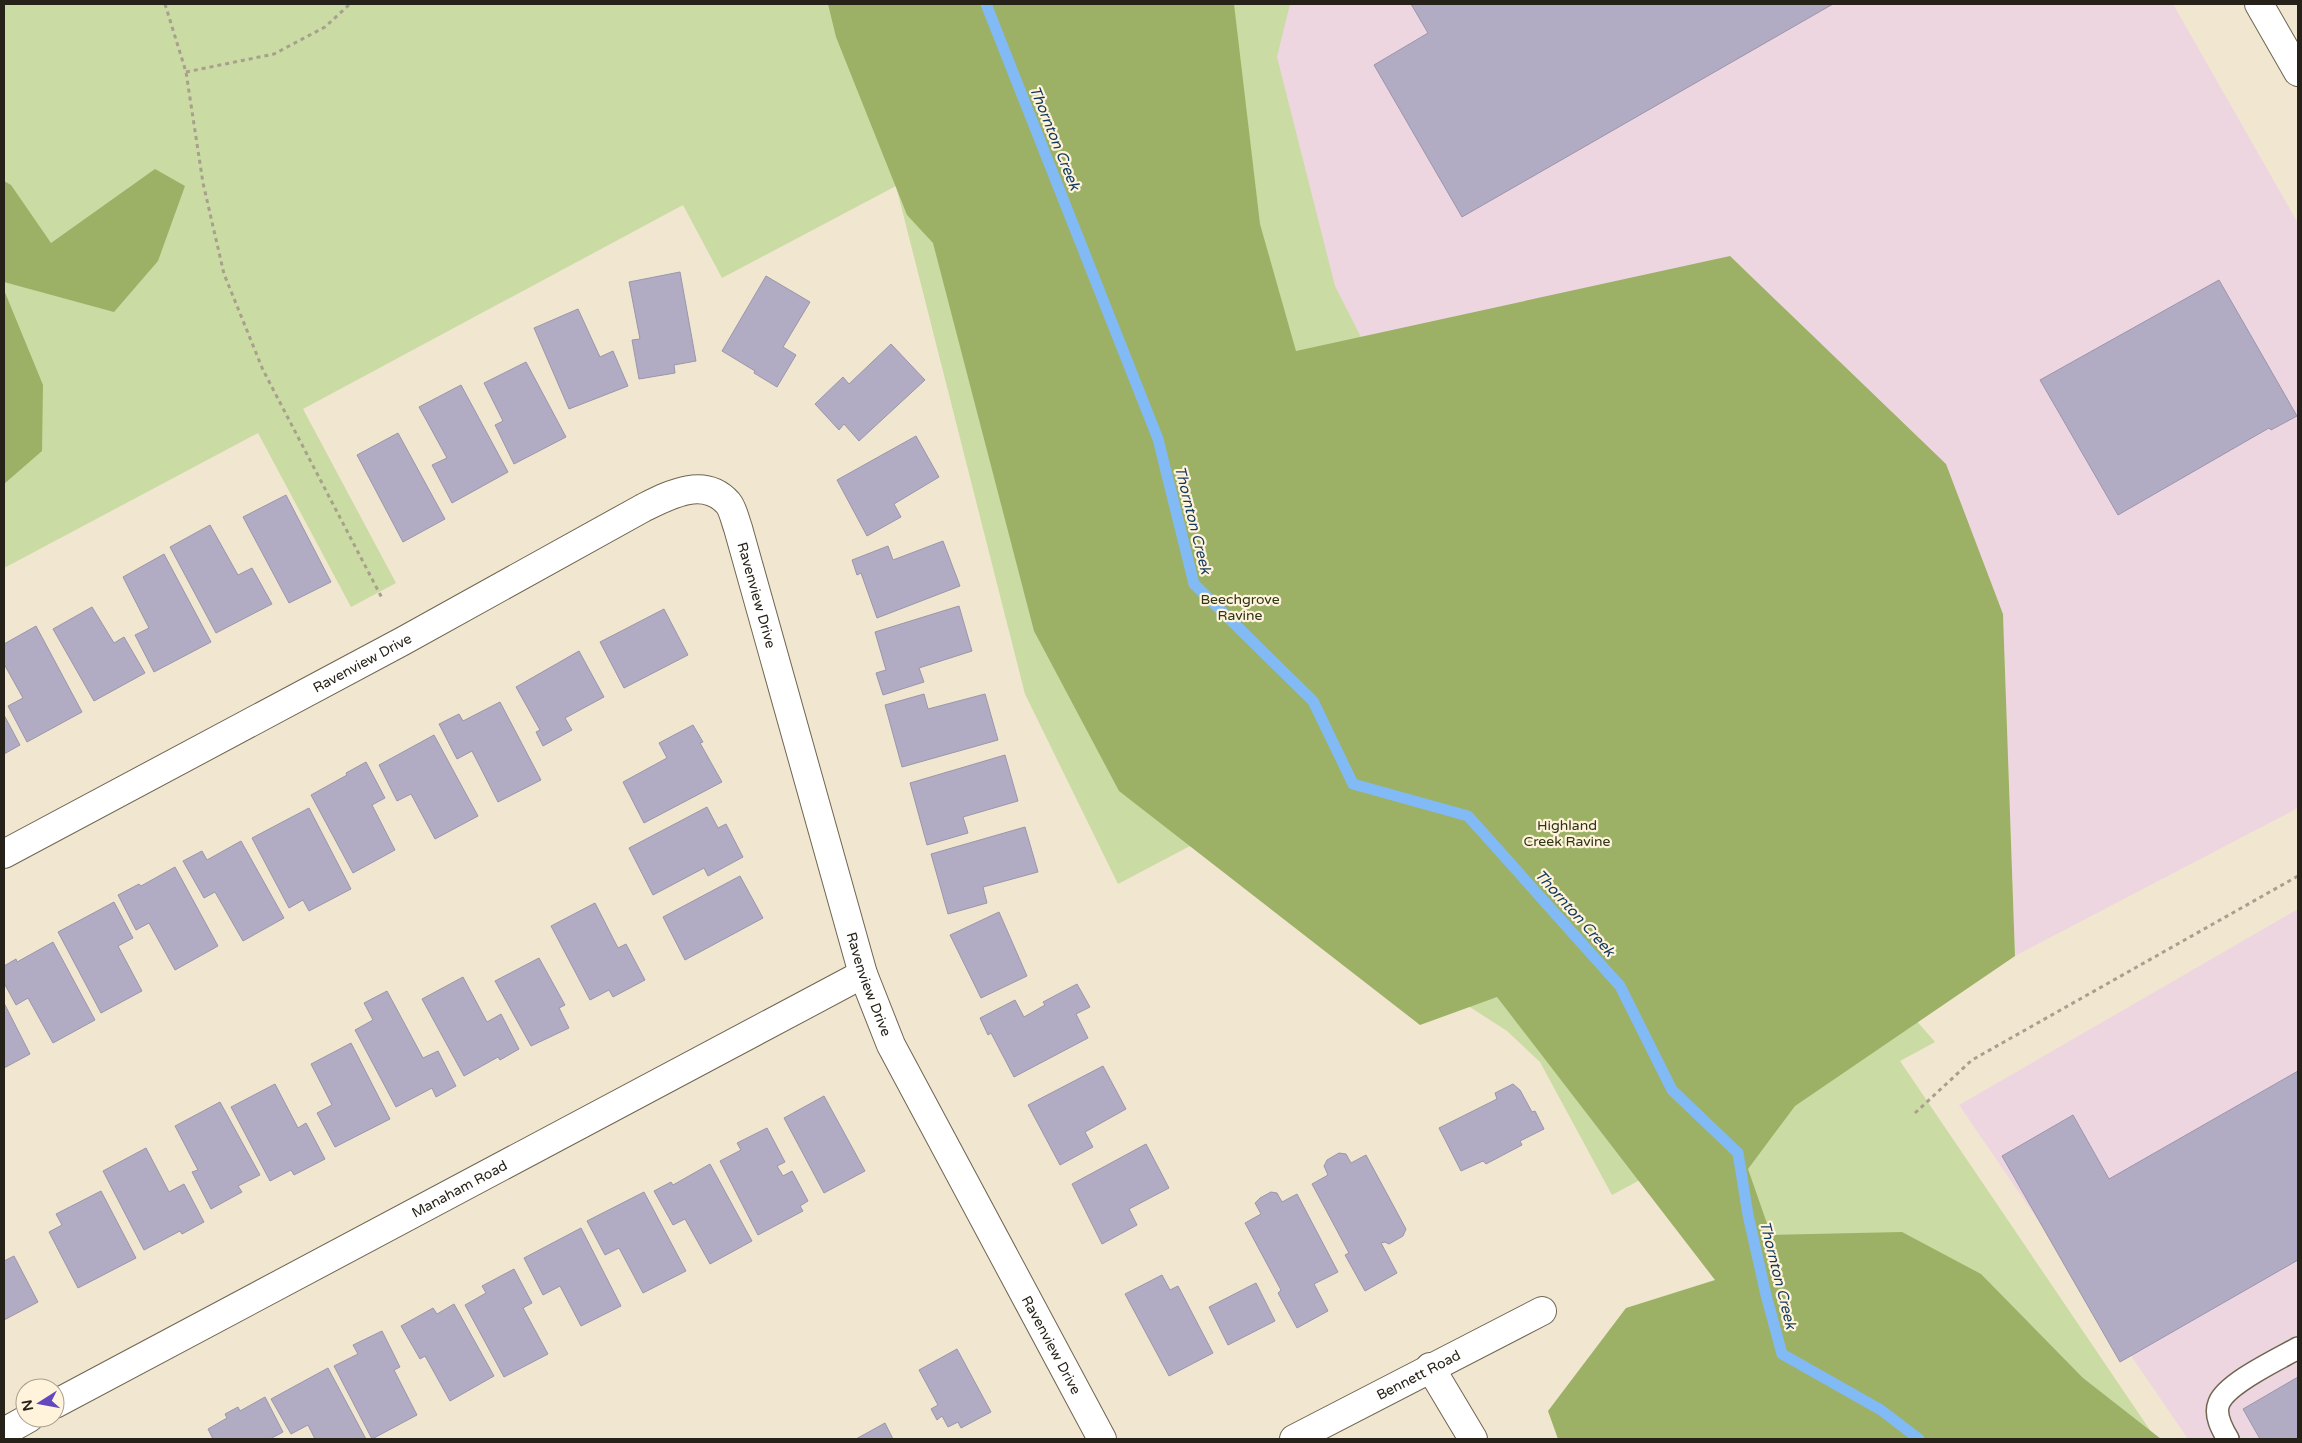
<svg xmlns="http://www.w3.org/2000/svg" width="2302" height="1443" viewBox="0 0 2302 1443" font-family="'Varela Round',sans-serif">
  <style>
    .industrial { fill: #eed6e1 }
    .green { fill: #cadba3 }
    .forest { fill: #9cb166 }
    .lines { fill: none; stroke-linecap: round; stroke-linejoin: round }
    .stream { stroke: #82baf5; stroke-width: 11 }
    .building { fill: #b1acc3; stroke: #9a96ac }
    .service-casing { stroke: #6f6551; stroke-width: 24 }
    .minor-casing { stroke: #6f6551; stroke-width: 30 }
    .tertiary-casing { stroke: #6f6551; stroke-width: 30 }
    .path { stroke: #a89f8d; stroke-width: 3; stroke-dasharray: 4 4; stroke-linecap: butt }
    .service { stroke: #fff; stroke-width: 21 }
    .minor { stroke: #fff; stroke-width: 28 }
    .tertiary { stroke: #fff; stroke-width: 28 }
    .labels { text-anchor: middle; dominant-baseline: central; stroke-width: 4.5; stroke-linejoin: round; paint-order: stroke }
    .street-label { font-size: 14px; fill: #262219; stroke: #fff3dc }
    .park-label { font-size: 14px; fill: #2d3515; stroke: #fff3dc }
    .water-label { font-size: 15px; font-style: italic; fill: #10395f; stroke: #fff3dc }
  </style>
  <rect width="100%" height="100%" fill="#f1e6cf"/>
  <!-- industrial -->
  <path class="industrial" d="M1234,4H2173L2298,223V808L2015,956L2003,614L1296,351Z
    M2298,909V1439H2188L1959,1105Z"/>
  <!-- green -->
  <path class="green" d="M4,4H1290L1277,57L1335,286L1480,571L1818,908L1935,1042L1900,1061L2156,1439L1649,1175L1612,1195L1540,1062L1507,1031L1207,837L1118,884L1025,694L896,186L722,278L683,205L303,409L396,583L351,607L258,433L4,568Z"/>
  <!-- forest -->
  <path class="forest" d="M828,4H1234L1260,224L1296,351L1730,256L1946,464L2003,614L2015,956L1795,1106L1748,1169L1771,1235L1902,1232L1981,1274L2083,1378L2161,1439H1558L1548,1411L1626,1308L1715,1280L1497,997L1420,1025L1119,791L1034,631L933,243L907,215L836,37Z
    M155,169L185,186L158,261L114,312L4,282V181L11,185L51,243Z
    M4,290L43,385L42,451L4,484Z"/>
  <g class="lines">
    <!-- stream -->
    <path class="stream" d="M986,4L1158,439L1194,584L1313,701L1353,784L1468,816L1620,986L1672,1090L1738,1153L1748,1215L1766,1295L1782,1354L1881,1410L1919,1439"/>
  </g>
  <!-- building -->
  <path class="building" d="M1411,4H1833L1462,217L1374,65L1428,33Z
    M680,272L696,361L674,365L675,373L639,379L632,340L640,339L629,282Z
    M766,276L810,302L783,347L796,355L777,387L754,373L755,371L722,351Z
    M2219,280L2297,416L2271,430L2269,428L2118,515L2040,380Z
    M578,309L600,357L613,351L628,386L569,409L534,328Z
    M891,344L925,380L859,441L844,424L839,430L815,404L843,377L849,384Z
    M526,362L566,437L514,464L495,425L503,421L484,383Z
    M461,385L508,472L452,503L432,465L447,458L419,407Z
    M398,433L445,519L403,542L357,455Z
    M916,436L939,477L894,504L901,517L867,536L837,480Z
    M286,495L331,582L289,603L243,517Z
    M210,525L238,575L252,568L272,604L216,633L170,547Z
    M943,541L960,586L877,618L861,573L857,575L852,560L888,546L893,560Z
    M164,554L211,642L154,672L135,635L149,628L123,577Z
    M959,606L972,651L919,668L924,682L883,695L876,673L886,670L875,632Z
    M92,607L114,643L124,637L145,673L94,701L53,629Z
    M664,609L688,655L624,688L600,642Z
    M36,626L82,712L27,742L8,706L23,698L4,664V644Z
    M579,651L604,697L565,718L572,730L543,746L536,732L540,730L516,687Z
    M924,694L928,709L985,694L998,740L902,767L885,705Z
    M500,702L541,780L498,802L472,751L457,759L439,724L459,714L463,721Z
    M4,715L20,745L4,754Z
    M693,725L703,742L700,743L722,782L644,823L623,782L667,758L659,743Z
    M434,735L478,816L435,839L411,794L397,801L379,765Z
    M1005,755L1018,801L963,817L968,833L927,845L910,783Z
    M366,762L385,798L372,805L395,850L353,873L311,795L347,775L346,773Z
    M707,807L718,828L726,824L743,857L708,876L704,868L653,895L629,848Z
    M309,808L351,889L309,911L303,900L289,908L252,838Z
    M1025,827L1038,872L983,887L987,903L948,914L931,854Z
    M241,841L284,918L243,941L215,892L204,898L183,861L202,851L207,860Z
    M175,867L218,946L175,970L149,923L136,930L118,895L139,884L141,886Z
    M740,876L763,918L685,960L663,917Z
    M114,902L133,938L118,946L142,991L101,1013L58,932Z
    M595,903L618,948L626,944L645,980L613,997L609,990L590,1000L551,926Z
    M999,912L1027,976L981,998L950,935Z
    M53,942L95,1020L53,1043L28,998L16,1005L4,983V966L16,959L17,962Z
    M539,958L565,1005L559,1008L569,1028L531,1046L495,981Z
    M463,977L487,1022L501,1014L519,1049L500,1060L498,1057L464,1076L422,999Z
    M1077,984L1090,1007L1076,1014L1088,1038L1014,1077L991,1033L988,1035L980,1018L1015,1000L1024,1017L1045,1005L1043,1002Z
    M387,991L423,1058L438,1051L456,1086L436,1097L432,1088L396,1107L355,1030L373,1020L364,1003Z
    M4,1003L30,1054L4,1068Z
    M351,1043L390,1119L335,1147L317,1113L332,1105L311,1064Z
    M1103,1066L1126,1109L1085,1132L1093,1147L1060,1165L1028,1105Z
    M2298,1071V1260L2120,1362L2002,1156L2073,1115L2109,1179Z
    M275,1084L298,1128L306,1123L325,1159L294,1175L291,1170L270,1181L231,1107Z
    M1513,1084L1520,1090L1532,1112L1535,1111L1544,1129L1520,1141L1522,1145L1486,1164L1483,1161L1461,1171L1439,1128L1497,1099L1495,1093Z
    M824,1096L865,1171L824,1193L784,1118Z
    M220,1102L260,1175L238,1186L242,1192L211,1209L192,1172L198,1170L175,1126Z
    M767,1128L785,1162L777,1166L783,1176L792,1171L808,1201L800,1206L803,1211L758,1235L720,1161L741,1150L737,1143Z
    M1146,1144L1169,1188L1129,1209L1137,1225L1102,1244L1072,1184Z
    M146,1148L169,1192L184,1184L204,1222L182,1234L180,1231L144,1250L103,1171Z
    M1339,1153L1346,1154L1351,1163L1366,1155L1406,1229L1403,1236L1389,1244L1385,1242L1381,1243L1397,1273L1365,1291L1345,1255L1349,1253L1312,1184L1328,1175L1324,1166L1327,1160Z
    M710,1164L752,1241L710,1264L685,1219L673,1225L654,1191L671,1182L673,1185Z
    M101,1191L136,1258L78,1288L49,1232L62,1225L56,1214Z
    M644,1192L686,1271L643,1293L619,1248L605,1255L587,1221Z
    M1271,1192L1277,1193L1282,1202L1297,1194L1338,1272L1314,1284L1328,1311L1297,1328L1278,1293L1281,1290L1245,1223L1261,1214L1255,1203L1260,1198Z
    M581,1228L621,1306L581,1326L560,1286L543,1295L524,1258Z
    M14,1256L38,1302L4,1320V1261Z
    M514,1269L532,1303L523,1308L548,1354L504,1377L465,1305L486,1293L482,1286Z
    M1162,1275L1170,1290L1178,1286L1213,1353L1169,1376L1125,1294Z
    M1256,1283L1275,1321L1228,1345L1209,1307Z
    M454,1304L494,1376L450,1401L425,1356L420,1359L401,1326L433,1308L437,1314Z
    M382,1331L400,1367L394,1370L417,1415L372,1439L334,1366L358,1354L353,1345Z
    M957,1349L991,1412L961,1428L958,1422L948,1427L942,1416L937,1420L931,1409L938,1405L919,1370Z
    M328,1368L366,1439H315L308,1425L291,1434L271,1399Z
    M2298,1377V1439H2260L2243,1409Z
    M265,1397L283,1432L270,1439H213L208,1429L227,1418L225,1414L238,1407L240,1411Z
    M885,1423L893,1439H856Z"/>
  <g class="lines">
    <defs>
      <path id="service" d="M2228,1439C2222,1429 2214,1415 2219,1403C2227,1383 2279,1359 2298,1348"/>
      <g id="minor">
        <path id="s1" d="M4,854L403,641L643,508C669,495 704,476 728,503C733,509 735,520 738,528L863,974L891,1045L1102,1439"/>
        <path d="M1430,1367L1473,1439"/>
        <path id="s2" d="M55,1404L863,974"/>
        <path d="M4,1432L29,1418"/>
        <path id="s3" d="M1294,1439L1542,1311"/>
      </g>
      <path id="tertiary" d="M2259,4L2298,72"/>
    </defs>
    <!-- service casing -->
    <use href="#service" class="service-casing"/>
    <!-- minor casing -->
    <use href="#minor" class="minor-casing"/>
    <!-- tertiary casing -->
    <use href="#tertiary" class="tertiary-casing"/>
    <!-- path -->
    <path class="path" d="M165,4L186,72L203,183L224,274L263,370L383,600
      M186,72L274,54L325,27L350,4
      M1915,1113L1972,1060L2298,876"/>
    <!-- service -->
    <use href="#service" class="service"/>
    <!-- minor -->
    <use href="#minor" class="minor"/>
    <!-- tertiary -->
    <use href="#tertiary" class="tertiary"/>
  </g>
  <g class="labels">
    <!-- street labels -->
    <g class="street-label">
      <text stroke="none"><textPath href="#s1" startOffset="916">Ravenview Drive</textPath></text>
      <text stroke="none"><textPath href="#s1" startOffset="406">Ravenview Drive</textPath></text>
      <text stroke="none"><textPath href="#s1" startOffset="1321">Ravenview Drive</textPath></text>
      <text stroke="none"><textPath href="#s2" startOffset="458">Manaham Road</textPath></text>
      <text stroke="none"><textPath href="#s1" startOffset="1726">Ravenview Drive</textPath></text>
      <text stroke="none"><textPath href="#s3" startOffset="140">Bennett Road</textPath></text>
    </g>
    <!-- park labels -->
    <g class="park-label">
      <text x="1240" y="599">Beechgrove<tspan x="1240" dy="16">Ravine</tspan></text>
      <text x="1567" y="825">Highland<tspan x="1567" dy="16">Creek Ravine</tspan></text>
    </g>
    <!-- water labels -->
    <g class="water-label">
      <text transform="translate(1055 138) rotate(68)">Thornton Creek</text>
      <text transform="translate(1193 520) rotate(76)">Thornton Creek</text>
      <text transform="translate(1575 913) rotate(48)">Thornton Creek</text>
      <text transform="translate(1778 1275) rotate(76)">Thornton Creek</text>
    </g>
  </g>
  <!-- border -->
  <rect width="2302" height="1443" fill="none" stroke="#262219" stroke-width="10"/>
  <!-- north arrow -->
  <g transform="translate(40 1403) rotate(259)"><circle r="24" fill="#fff3dc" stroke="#a89f8e"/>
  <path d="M0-4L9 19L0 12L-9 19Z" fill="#6347bf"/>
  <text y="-8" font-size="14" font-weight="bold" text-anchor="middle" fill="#262219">N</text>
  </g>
</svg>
